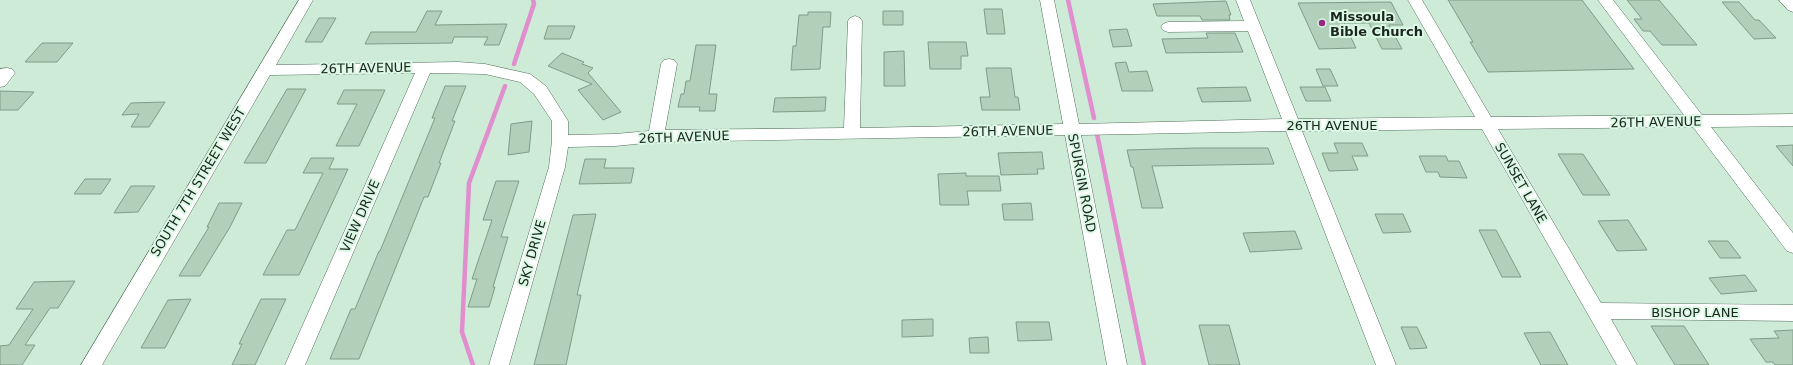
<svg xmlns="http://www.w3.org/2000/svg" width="1793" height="365" viewBox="0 0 1793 365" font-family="'DejaVu Sans',sans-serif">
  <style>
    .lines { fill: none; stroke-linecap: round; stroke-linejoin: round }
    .stream { stroke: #e18ece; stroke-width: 4.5 }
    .building { fill: #b2cfba; stroke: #809c89 }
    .minor-casing { stroke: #546f5d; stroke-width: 1 }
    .minor { fill: #fff; fill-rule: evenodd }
    .poi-dot { fill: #972685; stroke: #daf8e3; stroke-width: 1.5 }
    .labels { text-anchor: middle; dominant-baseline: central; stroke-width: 4; stroke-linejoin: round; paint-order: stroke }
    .poi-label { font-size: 13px; font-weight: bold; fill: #1a251d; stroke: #daf8e3; text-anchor: start }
    .street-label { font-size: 13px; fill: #1a251d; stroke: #daf8e3 }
  </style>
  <rect width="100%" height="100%" fill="#cdebd6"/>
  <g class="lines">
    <!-- stream -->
    <path class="stream" d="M1068,0L1094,118
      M514,64L534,4L533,0
      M1097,134L1144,365
      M473,365L462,332L469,183L505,86"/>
  </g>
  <!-- building -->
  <path class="building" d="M1448,0H1582L1634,69L1488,72L1470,42H1473Z
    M1627,0H1659L1697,45H1662L1650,31H1643L1634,19H1642Z
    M1226,1L1231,15H1229L1230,20H1202L1200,16H1157L1153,4Z
    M1391,2L1403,25H1389L1402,49H1382L1369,23H1344L1356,48L1319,49L1298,3Z
    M1722,2H1739L1755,20H1759L1776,38L1754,39Z
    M984,9H1002L1005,34H987Z
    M427,11H442L435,25L507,24L499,45H484L488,37H454L452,43L365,44L371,32H416Z
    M883,11H903V25H883Z
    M808,12H831L830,27H823L820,69L791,70L793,46H796L799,15H808Z
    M319,18H336L322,42H305Z
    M548,26H575L570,39H544Z
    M1127,29L1132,46L1113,47L1109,30Z
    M1206,33H1235L1243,52L1166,53L1162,39L1208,38Z
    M928,42H966L968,56H961V69H930Z
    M42,43H73L57,62H25Z
    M696,45H716L709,94H717L715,111H699L700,107H678L681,94H684L686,81H690Z
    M904,51L905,86H884V52Z
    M562,53L584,62L582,64L593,68L588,73L621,112L603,120L578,90L592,84L548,66Z
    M1126,62L1129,72L1147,71L1153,91H1122L1115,63Z
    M986,68H1011L1015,97H1018L1020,110H982L980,97H990Z
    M1316,69H1330L1338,86H1323Z
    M445,86H466L452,121H455L439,163H441L428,197H424L359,359H330L351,309H355L379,251H380L435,118H432Z
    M1246,87L1251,101L1202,102L1197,88Z
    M1300,87H1325L1331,101H1306Z
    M287,89H306L266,163H244Z
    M344,90H385L359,146H336L357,104H337Z
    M0,91L34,92L18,110H0Z
    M826,97L825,111L773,112L775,98Z
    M165,102L149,127H131L139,114L122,115L131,103Z
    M532,121L529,152L508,155L511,124Z
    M1334,143H1362L1368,156H1352L1358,170L1329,171L1322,153H1338Z
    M1793,145V166L1776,146Z
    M1196,148H1268L1274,164L1152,166L1163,208H1142L1133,167H1131L1127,150Z
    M1042,152L1044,169H1037L1038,174L1001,175L998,153Z
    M1558,154H1583L1610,195H1583Z
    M1419,156H1446L1448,161H1459L1467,178L1440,177L1438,172H1426Z
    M311,158H334L329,169H348L299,275H263L287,230H295L323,173H303Z
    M585,159H606L604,168H634L631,183L579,184Z
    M966,173V176H999L1001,191H967L969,205H940L938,174Z
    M85,179H111L101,194H74Z
    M496,181H519L501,237H508L493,287H495L489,307H468L477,279H472L492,220H483Z
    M131,186H155L138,212L114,213Z
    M219,203H242L230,227L200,276H179L209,227H207Z
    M1031,203L1033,220H1004L1002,204Z
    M596,214L577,295H581L566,365H534L573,215Z
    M1375,214H1403L1411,232L1383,233Z
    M1628,220L1647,250L1617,251L1598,221Z
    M1479,230H1496L1521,277H1502Z
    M1295,231L1302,249L1250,252L1243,233Z
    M1708,241H1728L1741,258H1720Z
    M1745,275L1757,291L1721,294L1709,278Z
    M75,281L58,308H50L25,345H35L22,365H0V346L9,345L33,309H16L34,282Z
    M191,299L165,348H141L168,300Z
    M261,299H286L255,365H232L242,344H239Z
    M933,319V336L902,337V320Z
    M1016,322H1049L1052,340L1018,341Z
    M1199,325H1229L1240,365H1209Z
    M1651,326H1684L1709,365H1675Z
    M1401,327H1417L1427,348L1410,349Z
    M1793,330V365H1775L1773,362H1766L1750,339L1779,338L1774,331Z
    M1550,332L1568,365H1541L1524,333Z
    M988,337L989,353H970L969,338Z"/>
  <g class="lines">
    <defs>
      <path id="minor" d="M299,0H313L276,65L458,62L485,64L525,73L530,74L546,86L568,121V135L615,134L649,131L661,64L664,60L669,59L674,60L677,64L665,130L844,128L848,21L850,18L855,16L860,18L862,21L860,128L1063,124L1040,0H1054L1079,124L1282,119L1248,31L1168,32L1163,30L1161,27L1163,24L1168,22L1244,21L1236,0H1250L1298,119L1475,117L1408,0H1422L1491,117L1684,115L1598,0H1613L1702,115L1793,114V126L1711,127L1793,233V253L1787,251L1693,127L1498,129L1601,303L1793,305V321L1611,319L1637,365H1617L1482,129L1302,131L1396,365H1376L1286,131L1081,135L1127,365H1107L1065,135L656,142L615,146L568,147L565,167L509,365H489L549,167L552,141V121L534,94L520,82L485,74L430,73L305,365H285L415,73L270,75L102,365H81Z
        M1779,0H1793V12L1788,10Z
        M7,68L12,69L15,73L5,86L0,87V69Z"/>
    </defs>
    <!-- minor casing -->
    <use href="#minor" class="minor-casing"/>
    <!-- minor -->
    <use href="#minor" class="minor"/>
  </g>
  <!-- markers -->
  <circle class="poi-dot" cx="1322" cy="23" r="4"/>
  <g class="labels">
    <!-- poi labels -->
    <g class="poi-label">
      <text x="1330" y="16">Missoula<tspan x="1330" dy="15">Bible Church</tspan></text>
    </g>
    <!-- street labels -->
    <g class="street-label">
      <text transform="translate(366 68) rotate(-1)">26TH AVENUE</text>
      <text transform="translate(1656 122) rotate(-1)">26TH AVENUE</text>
      <text x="1332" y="125">26TH AVENUE</text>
      <text transform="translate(1008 131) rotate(-1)">26TH AVENUE</text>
      <text transform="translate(684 137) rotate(-2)">26TH AVENUE</text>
      <text transform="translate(198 182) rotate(-59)">SOUTH 7TH STREET WEST</text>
      <text transform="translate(1082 183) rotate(79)">SPURGIN ROAD</text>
      <text transform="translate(1521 183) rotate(60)">SUNSET LANE</text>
      <text transform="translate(360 216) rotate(-66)">VIEW DRIVE</text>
      <text transform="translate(532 253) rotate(-74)">SKY DRIVE</text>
      <text x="1695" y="312">BISHOP LANE</text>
    </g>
  </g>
</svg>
